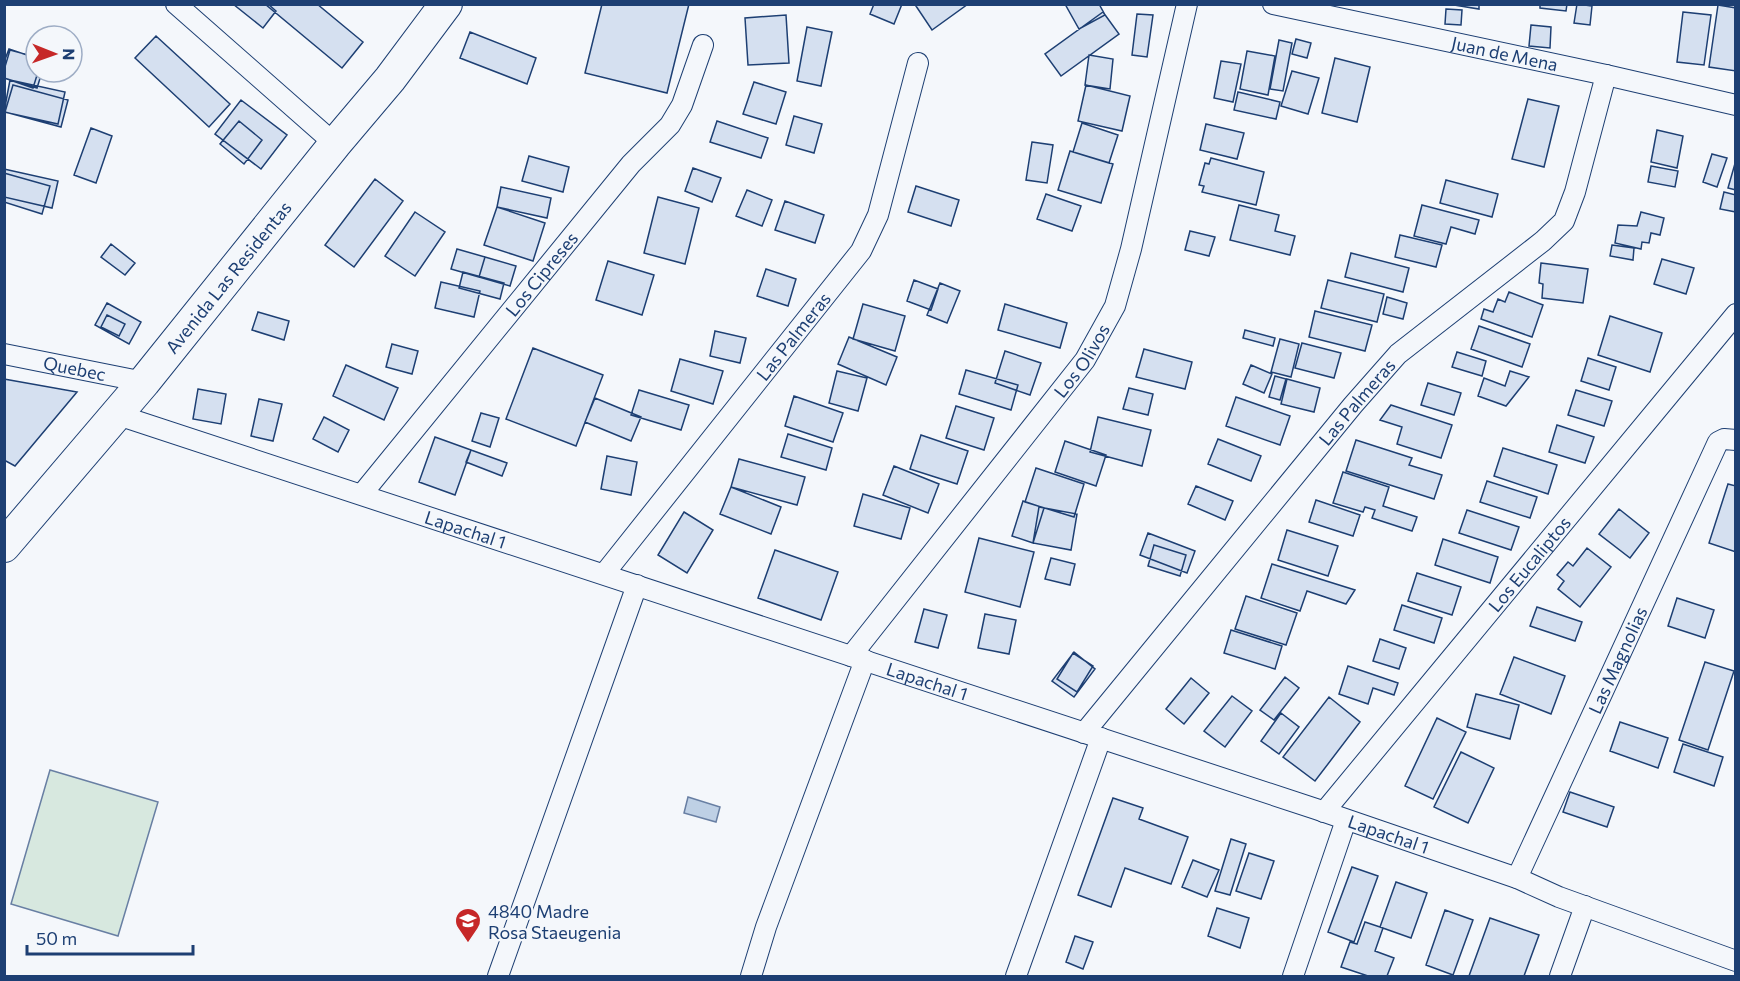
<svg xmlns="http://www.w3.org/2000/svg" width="1740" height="981" viewBox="0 0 1740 981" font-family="Commissioner,sans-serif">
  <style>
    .green { fill: #d7e8df; stroke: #687fa3; stroke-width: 1.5 }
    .water { fill: #bed0e5; stroke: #687fa3; stroke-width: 1.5 }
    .building { fill: #d5e0f0; stroke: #1d3f73; stroke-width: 1.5 }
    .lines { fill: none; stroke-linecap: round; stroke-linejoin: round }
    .minor-casing { stroke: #1d3f73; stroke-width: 22 }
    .primary-casing { stroke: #1d3f73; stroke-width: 34 }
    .minor { stroke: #f4f7fb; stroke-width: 20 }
    .primary { stroke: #f4f7fb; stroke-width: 32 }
    .labels { text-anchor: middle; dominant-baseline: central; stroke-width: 4.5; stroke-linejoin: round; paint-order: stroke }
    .street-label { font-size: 18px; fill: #1d3f73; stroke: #f4f7fb }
    .poi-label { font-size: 18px; fill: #1d3f73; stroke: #f4f7fb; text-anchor: start }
  </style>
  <rect width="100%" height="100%" fill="#f4f7fb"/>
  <!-- green -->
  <path class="green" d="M50,770L158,802L118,936L11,904Z"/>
  <!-- water -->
  <path class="water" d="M688,797L720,807L716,822L684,813Z"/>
  <!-- building -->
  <path class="building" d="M233,4H268L276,11L263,28Z
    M265,4H317L363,42L342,68Z
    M602,4H689L667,93L585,73Z
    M874,4H902L894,24L870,14Z
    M918,4H968L932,30L916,6Z
    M1065,4H1099L1105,15L1079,29Z
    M1448,4H1479V9Z
    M1540,4H1567L1566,11L1540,8Z
    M1577,4L1592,6L1590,25L1574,23Z
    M1718,5L1736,8V71L1709,67Z
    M1446,9L1462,10L1461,25L1445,24Z
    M1103,12L1119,34L1061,76L1045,54Z
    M1683,12L1711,15L1704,65L1677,62Z
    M1137,14L1153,15L1147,57L1132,55Z
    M786,15L789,63L748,65L745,18Z
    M1531,25L1551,27L1550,48L1529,46Z
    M807,27L832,32L821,86L797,81Z
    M470,32L536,58L527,84L460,58Z
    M156,36L230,104L209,127L135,58Z
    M1296,39L1311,43L1307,58L1292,54Z
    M1279,40L1292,43L1283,91L1270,89Z
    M9,49L36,58V72H38L33,88L4,78V62Z
    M10,50L36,57V72H42L37,88L4,78V70Z
    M1247,51L1275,56L1268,95L1240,89Z
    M1089,55L1113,59L1110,89L1085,85Z
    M1335,58L1370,67L1357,122L1322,113Z
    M1221,61L1241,64L1233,102L1214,98Z
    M1292,71L1319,78L1308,114L1281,106Z
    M10,80L65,92L58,124L4,112Z
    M754,82L786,92L776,124L743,114Z
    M13,85L68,100L61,127L5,112Z
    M1086,85L1130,96L1122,131L1078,121Z
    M1238,92L1280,102L1276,119L1234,110Z
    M1528,99L1559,106L1544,167L1512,159Z
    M241,100L287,135L261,169L215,134Z
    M794,116L822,124L814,153L786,145Z
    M239,121L262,140L244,164L220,144Z
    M717,121L768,138L761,158L710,142Z
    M1082,123L1118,135L1109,163L1073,152Z
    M1206,124L1244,133L1237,159L1200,150Z
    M91,128L112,136L96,183L74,175Z
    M1657,130L1683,136L1677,168L1651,162Z
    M1032,142L1053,145L1047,183L1026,180Z
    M1070,151L1113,164L1101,203L1058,190Z
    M1712,154L1727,158L1717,187L1703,182Z
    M529,156L569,167L563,192L522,181Z
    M1211,158L1264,172L1256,205L1202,192L1204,186L1199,185L1205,163L1209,164Z
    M1736,160V190L1728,188Z
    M1651,166L1678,171L1675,187L1648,182Z
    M693,168L721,178L712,202L685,191Z
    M4,169L58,181L52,208L4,197Z
    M4,173L50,186L42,214L4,202Z
    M375,179L403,201L354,267L325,245Z
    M1446,180L1498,194L1492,217L1440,203Z
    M916,186L959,200L951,226L908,212Z
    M501,187L551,198L547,218L497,207Z
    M747,190L772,200L762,226L736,216Z
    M1724,192L1736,195V212L1720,209Z
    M1046,194L1081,206L1072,231L1037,219Z
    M658,197L699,208L685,264L644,253Z
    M785,201L824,215L815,243L775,230Z
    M1239,205L1279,215L1275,231L1295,236L1290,255L1230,240Z
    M1422,205L1479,220L1475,234L1451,227L1446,244L1414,236Z
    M497,207L545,223L533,261L484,245Z
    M415,212L445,232L415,276L385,256Z
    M1641,212L1664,218L1660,235L1651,233L1649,243L1642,242L1641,249L1615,243L1618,225L1637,226Z
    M1190,231L1215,237L1209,256L1185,250Z
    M1400,235L1442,245L1436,267L1395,257Z
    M111,244L135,263L125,275L101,257Z
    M1612,245L1634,248L1633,260L1610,256Z
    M457,249L485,257L479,277L451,269Z
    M1351,253L1409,268L1403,292L1345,277Z
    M485,257L516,266L510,286L479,277Z
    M1662,259L1694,268L1686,294L1654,284Z
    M608,261L654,275L642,315L596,300Z
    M1541,263L1588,269L1583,303L1542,298L1543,284L1539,283Z
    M766,269L796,279L788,306L757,296Z
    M463,272L504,283L500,299L459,288Z
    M914,280L938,289L931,310L907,301Z
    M1328,280L1384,294L1377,322L1321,308Z
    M441,282L480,291L474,317L435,308Z
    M940,283L960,291L947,323L927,315Z
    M1509,292L1543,305L1532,337L1481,319L1484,309L1493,312L1498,299L1505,302Z
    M1387,297L1407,303L1403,319L1383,314Z
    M107,303L141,322L129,344L95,325Z
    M863,304L905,316L895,351L853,339Z
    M1005,304L1067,323L1060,348L998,330Z
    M1315,311L1372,325L1365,351L1309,337Z
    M258,312L289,321L284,340L252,330Z
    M107,315L125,324L119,336L101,327Z
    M1610,316L1662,333L1650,372L1598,355Z
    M1479,326L1530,344L1522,367L1471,349Z
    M1245,330L1275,338L1273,346L1243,338Z
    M715,331L746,338L740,363L710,356Z
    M849,337L897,357L886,385L838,364Z
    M1280,339L1299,344L1291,377L1271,372Z
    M1302,343L1341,353L1334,378L1295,368Z
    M392,344L418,351L412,374L386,367Z
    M533,348L603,375L576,446L506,419Z
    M1144,349L1192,362L1185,389L1136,377Z
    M1005,351L1041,363L1030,395L995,383Z
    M1457,352L1486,361L1482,376L1452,367Z
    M1588,358L1616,367L1609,390L1581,381Z
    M680,359L723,371L713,404L671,391Z
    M346,365L398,388L384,420L333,396Z
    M1251,365L1272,374L1264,393L1243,384Z
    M966,370L1018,385L1011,410L959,394Z
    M837,371L867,378L858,411L829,403Z
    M1510,371L1529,377L1506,406L1478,396L1484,378L1505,386Z
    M1275,376L1286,379L1280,400L1269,397Z
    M4,379L77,392L15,466L4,460Z
    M1287,379L1320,388L1314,412L1281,404Z
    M1428,383L1461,393L1454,415L1421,405Z
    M1129,388L1153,394L1148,415L1123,409Z
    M198,389L226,394L221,424L193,419Z
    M639,390L689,405L681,430L631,415Z
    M1576,390L1612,401L1604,426L1568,415Z
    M794,396L843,413L833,442L785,426Z
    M1236,397L1290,416L1280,445L1226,426Z
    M595,398L641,417L631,441L585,422Z
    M259,399L282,404L273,441L251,436Z
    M1391,405L1452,425L1441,458L1397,444L1402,427L1380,420Z
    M956,406L994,418L984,450L946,438Z
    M481,413L499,418L490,447L472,441Z
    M324,417L349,430L338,452L313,439Z
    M1098,417L1151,430L1142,466L1090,452Z
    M1557,425L1594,437L1585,463L1549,452Z
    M788,434L832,448L826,470L781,457Z
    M921,435L968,451L957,484L910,469Z
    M435,437L471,450L455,495L419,482Z
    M1218,439L1261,456L1251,481L1208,464Z
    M1356,440L1412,458L1409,465L1442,475L1434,499L1346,471Z
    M1065,441L1106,455L1096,486L1055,472Z
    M1503,448L1557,465L1548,494L1494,476Z
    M471,450L507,463L502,476L466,462Z
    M607,456L637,462L631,495L601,489Z
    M739,459L805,477L797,505L731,487Z
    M894,466L939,484L928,513L883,495Z
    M1036,468L1084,484L1074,517L1025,502Z
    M1343,472L1389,487L1383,506L1417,517L1412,531L1372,518L1375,510L1365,507L1363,512L1333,503Z
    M1487,481L1537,497L1530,518L1480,502Z
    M1728,484L1736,486V552L1709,543Z
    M1196,486L1233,501L1225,520L1188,504Z
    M731,487L781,507L771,534L720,514Z
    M863,494L910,508L901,539L854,526Z
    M1316,500L1360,515L1353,536L1309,522Z
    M1023,501L1044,508L1033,543L1012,536Z
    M1039,507L1077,514L1071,550L1033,543Z
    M1619,509L1649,533L1630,558L1599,534Z
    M1467,510L1519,527L1511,550L1459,533Z
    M684,512L713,530L687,573L658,555Z
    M1287,530L1338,546L1328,576L1278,560Z
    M1148,533L1195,551L1187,573L1140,555Z
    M979,538L1034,552L1020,607L965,592Z
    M1443,539L1498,557L1490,583L1435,565Z
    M1154,545L1186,555L1180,576L1148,566Z
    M1587,548L1611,567L1580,607L1558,589L1564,581L1557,575L1568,562L1573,566Z
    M775,550L838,572L821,620L758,598Z
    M1051,558L1075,564L1070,585L1045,579Z
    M1272,564L1355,590L1346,604L1307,591L1300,611L1261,598Z
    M1417,573L1461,587L1452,615L1408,601Z
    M1246,596L1297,613L1286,645L1235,629Z
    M1677,598L1714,610L1705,638L1668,626Z
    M1402,605L1442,618L1434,643L1394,630Z
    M1537,607L1582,622L1575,641L1530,626Z
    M924,609L947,615L938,648L915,642Z
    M985,614L1016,620L1009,654L978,648Z
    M1231,630L1282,646L1275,669L1224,653Z
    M1380,639L1406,648L1399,669L1373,661Z
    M1074,652L1095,669L1074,697L1052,681Z
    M1073,653L1093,666L1077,692L1057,679Z
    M1514,657L1565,676L1551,714L1500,694Z
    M1705,662L1734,671L1708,750L1679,740Z
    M1348,666L1398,683L1394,695L1373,688L1368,704L1339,694Z
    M1285,677L1299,688L1274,720L1260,710Z
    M1191,678L1209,693L1184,724L1166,709Z
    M1476,694L1519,705L1510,739L1467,727Z
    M1232,696L1252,711L1225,747L1204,731Z
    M1329,697L1360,722L1315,781L1283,757Z
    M1281,713L1299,727L1279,754L1261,741Z
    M1437,718L1466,732L1433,799L1405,786Z
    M1620,722L1668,738L1658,768L1610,751Z
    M1683,744L1723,757L1714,786L1674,772Z
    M1461,752L1494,768L1468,823L1434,807Z
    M1570,792L1614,807L1607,827L1563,812Z
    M1113,798L1143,808L1139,819L1188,837L1171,884L1125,868L1111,907L1078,895Z
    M1231,839L1246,844L1230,895L1215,891Z
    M1249,853L1274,861L1261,899L1236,891Z
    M1193,860L1219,870L1207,897L1182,887Z
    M1352,867L1378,876L1354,942L1328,932Z
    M1396,882L1427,893L1411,938L1380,927Z
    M1217,908L1249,918L1240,948L1208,936Z
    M1445,910L1473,920L1453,975L1426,965Z
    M1490,918L1539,935L1524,976H1469Z
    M1365,922L1383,928L1375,951L1394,958L1387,976H1368L1341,967L1350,942L1357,944Z
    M1075,936L1093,942L1083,969L1066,962Z"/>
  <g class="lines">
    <defs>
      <g id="minor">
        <path d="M176,4L335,144"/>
        <path id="s1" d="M1273,4L1606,75L1736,105"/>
        <path id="s2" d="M4,354L144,382"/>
        <path id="s3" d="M115,414L1316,809L1517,878L1559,897L1736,961"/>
        <path id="s4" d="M362,494L631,164L670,125L682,105L703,45"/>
        <path id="s5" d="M604,574L861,251L878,215L918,63"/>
        <path id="s6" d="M851,656L1085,360L1115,306L1131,249L1187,4"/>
        <path id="s7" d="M1084,733L1353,405L1398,354L1543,241L1564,221L1575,192L1606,75"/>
        <path id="s8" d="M1324,812L1736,314"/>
        <path id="s9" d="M1517,878L1718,442L1724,439L1736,440"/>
        <path d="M498,976L637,585"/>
        <path d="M751,976L766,927L865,660"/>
        <path d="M1016,976L1101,738"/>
        <path d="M1293,976L1346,820"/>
        <path d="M1560,976L1585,906"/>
      </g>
      <g id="primary">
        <path id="s10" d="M4,546L144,382L335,144L390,79L446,4"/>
      </g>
    </defs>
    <!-- minor casing -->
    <use href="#minor" class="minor-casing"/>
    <!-- primary casing -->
    <use href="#primary" class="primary-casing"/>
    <!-- minor -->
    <use href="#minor" class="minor"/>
    <!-- primary -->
    <use href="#primary" class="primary"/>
  </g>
  <!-- icons -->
  <defs>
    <symbol id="school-pin" viewBox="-11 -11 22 30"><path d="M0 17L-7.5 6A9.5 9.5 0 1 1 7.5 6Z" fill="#c62828" stroke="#f4f7fb"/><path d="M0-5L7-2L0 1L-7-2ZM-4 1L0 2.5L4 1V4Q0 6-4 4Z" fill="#fff"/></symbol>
  </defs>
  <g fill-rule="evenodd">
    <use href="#school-pin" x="453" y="906" width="30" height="40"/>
  </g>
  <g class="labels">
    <!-- street labels -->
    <g class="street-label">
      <text stroke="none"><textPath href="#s1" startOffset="237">Juan de Mena</textPath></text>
      <text stroke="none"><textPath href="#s4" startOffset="284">Los Cipreses</textPath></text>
      <text stroke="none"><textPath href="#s10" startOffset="350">Avenida Las Residentas</textPath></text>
      <text stroke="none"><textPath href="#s5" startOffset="304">Las Palmeras</textPath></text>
      <text stroke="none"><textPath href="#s6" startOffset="375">Los Olivos</textPath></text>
      <text stroke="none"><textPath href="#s2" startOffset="72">Quebec</textPath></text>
      <text stroke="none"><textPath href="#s7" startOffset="429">Las Palmeras</textPath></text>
      <text stroke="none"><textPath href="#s3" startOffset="369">Lapachal 1</textPath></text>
      <text stroke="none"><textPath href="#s8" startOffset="322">Los Eucaliptos</textPath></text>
      <text stroke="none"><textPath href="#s9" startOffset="240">Las Magnolias</textPath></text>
      <text stroke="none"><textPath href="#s3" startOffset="855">Lapachal 1</textPath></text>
      <text stroke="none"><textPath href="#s3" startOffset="1341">Lapachal 1</textPath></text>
    </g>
    <!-- poi labels -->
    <g class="poi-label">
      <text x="488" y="911">4840 Madre<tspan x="488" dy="21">Rosa Staeugenia</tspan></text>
    </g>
  </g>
  <!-- border -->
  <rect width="1740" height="981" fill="none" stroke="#1d3f73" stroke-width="12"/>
  <!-- north arrow -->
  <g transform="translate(54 54) rotate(91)"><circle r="28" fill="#f4f7fb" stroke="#9eadc5" stroke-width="1.5"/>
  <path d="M0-4.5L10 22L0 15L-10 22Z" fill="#c62828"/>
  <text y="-9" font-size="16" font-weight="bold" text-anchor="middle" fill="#1d3f73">N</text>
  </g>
  <!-- scale -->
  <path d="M27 945v9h166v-9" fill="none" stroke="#1d3f73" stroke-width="3"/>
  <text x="36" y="945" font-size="18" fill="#1d3f73" stroke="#f4f7fb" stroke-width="4.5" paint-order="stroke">50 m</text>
</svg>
